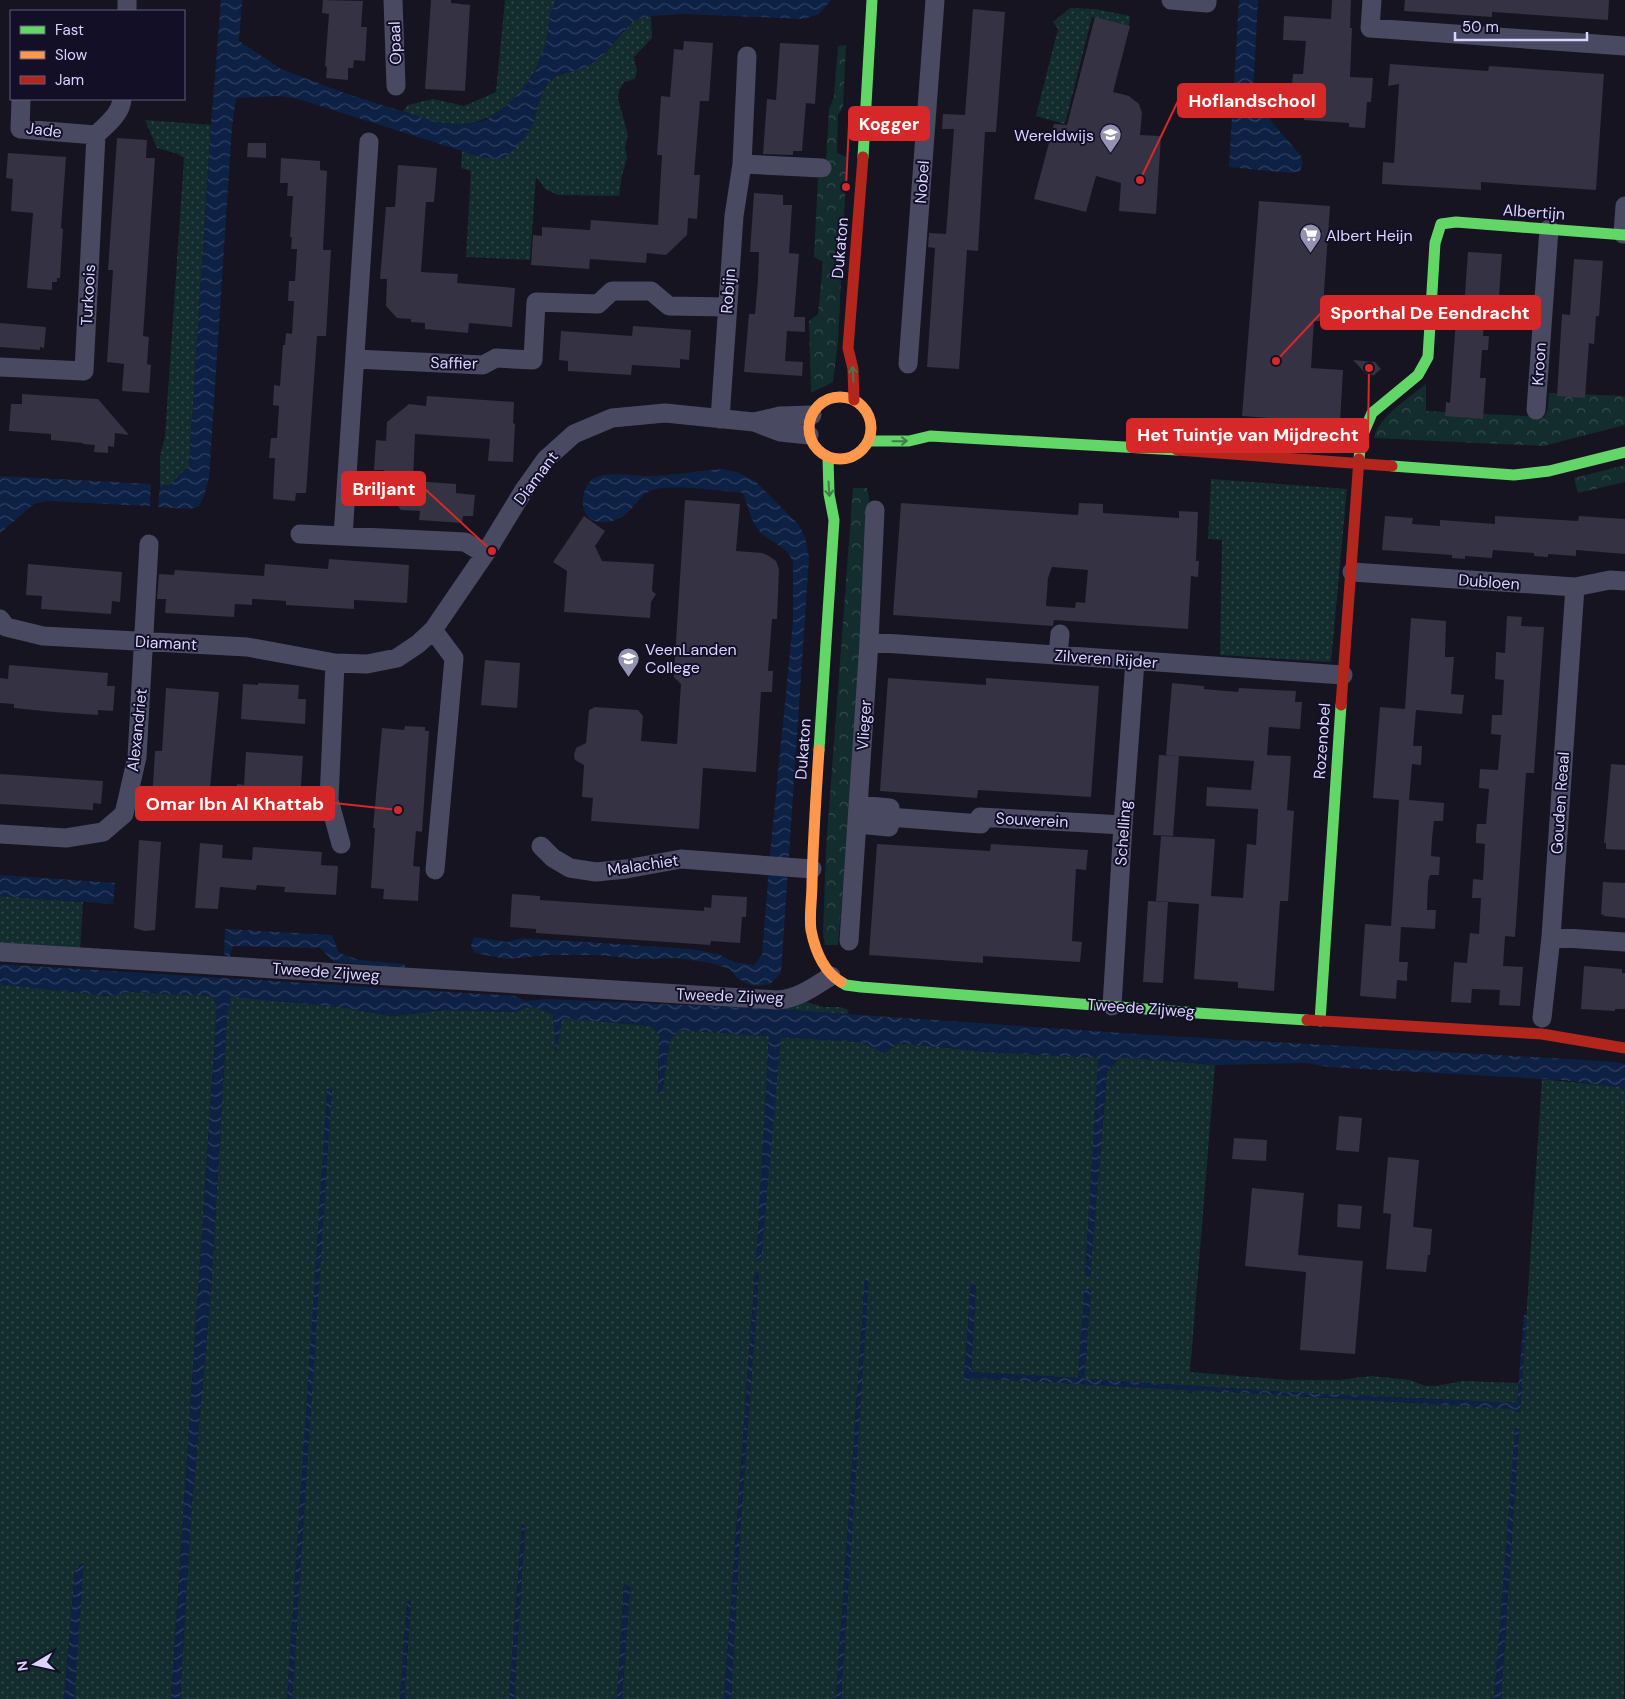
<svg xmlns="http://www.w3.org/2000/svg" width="1625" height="1699" viewBox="0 0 1625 1699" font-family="'DM Sans',sans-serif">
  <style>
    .grass { fill: url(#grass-dots) }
    .forest { fill: url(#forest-crowns) }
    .water { fill: url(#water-waves) }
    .building { fill: #343243; fill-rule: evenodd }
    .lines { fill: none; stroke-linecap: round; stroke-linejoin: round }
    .street { stroke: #4a4962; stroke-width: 19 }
    .fast { stroke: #63d668; stroke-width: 11 }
    .slow { stroke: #ff974d; stroke-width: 11 }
    .jam { stroke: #b3261e; stroke-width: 11 }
    .oneway { stroke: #3f7c4a }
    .labels { text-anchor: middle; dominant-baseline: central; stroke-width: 4; stroke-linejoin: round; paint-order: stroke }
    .street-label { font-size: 16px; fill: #d9d4ff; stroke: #130f26 }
    .poi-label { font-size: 16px; fill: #d9d4ff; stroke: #130f26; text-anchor: start }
    .leader { fill: none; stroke: #d62828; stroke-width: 2 }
    .callout-dot { fill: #d62828; stroke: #130f26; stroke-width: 2 }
    .callout { fill: #d62828; stroke: #d62828; stroke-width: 2 }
    .callout-label { font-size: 18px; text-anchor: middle; font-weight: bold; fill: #fff }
  </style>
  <defs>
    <pattern id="grass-dots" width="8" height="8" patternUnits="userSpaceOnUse" patternTransform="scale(1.25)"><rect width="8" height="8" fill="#132c2d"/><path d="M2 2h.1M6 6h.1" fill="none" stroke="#354a4c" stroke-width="1.8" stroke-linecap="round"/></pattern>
    <pattern id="forest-crowns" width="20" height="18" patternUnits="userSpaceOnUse" patternTransform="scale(1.25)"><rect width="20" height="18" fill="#132c2d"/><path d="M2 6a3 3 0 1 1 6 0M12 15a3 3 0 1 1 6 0" fill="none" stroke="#354a4c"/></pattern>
    <pattern id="water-waves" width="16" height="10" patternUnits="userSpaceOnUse" patternTransform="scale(1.25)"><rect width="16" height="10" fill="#0d2144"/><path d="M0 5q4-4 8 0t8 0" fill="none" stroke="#304060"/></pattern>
  </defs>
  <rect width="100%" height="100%" fill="#161421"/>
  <!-- grass -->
  <path class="grass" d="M505,0H556C549,16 550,33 545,48C529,93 494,131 443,123C429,121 416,116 403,111L408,105L433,99L464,106L496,92Z
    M1070,8L1095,9L1130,16L1129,26L1092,17L1065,124L1036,116L1058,29L1053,22Z
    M651,16L652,38L634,57L637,71L635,79L624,82L619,90L618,98L628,135L625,147L627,158L622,175L619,196L558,195L545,189L536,177L530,260L466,257L471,171L461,168L462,151L484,158L534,122L538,104L546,85L556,76L587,67L605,53L634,20Z
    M145,120L211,125L189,466L170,485L160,486V456L165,436L184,158L178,154L157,148Z
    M1211,479L1347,489L1331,662L1220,655L1222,540L1208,539Z
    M0,896L83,902L80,951L0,945Z
    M0,984L109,996L130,992L212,996L217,1006L171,1699H74L83,1563L75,1570L64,1699H0Z
    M230,996L340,1007L392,1016L445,1010L516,1012C531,1003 538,1008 553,1015L556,1052L562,1018L651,1026L659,1034L658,1094L662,1093L670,1040L678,1030L769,1036L757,1261L761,1259L780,1037L862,1042L884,1053L898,1043L990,1052L1099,1058L1085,1276H1090L1107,1072L1120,1057L1215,1065L1190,1372L1288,1380H1339L1371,1376L1410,1380L1425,1386H1436L1463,1381L1519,1383L1517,1403L1303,1393L1084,1379L1091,1290L1085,1289L1078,1378L971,1372L976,1284L971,1283L964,1380L971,1378L1188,1390L1189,1393L1194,1390L1517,1409L1520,1412L1542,1079L1620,1087L1625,1091L1624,1699H1501L1519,1430L1516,1428L1494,1699H841L868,1279L865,1280L836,1699H731L739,1548L759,1273L755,1272L724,1699H622L630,1588L624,1585L617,1699H514L525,1526L522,1524L509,1699H404L411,1601L407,1602L400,1699H292L331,1090L328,1089L287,1699H180L191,1515L211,1290L227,1016Z
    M804,1001L823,1007H840L849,1010L847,1014L774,1009Z"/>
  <!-- forest -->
  <path class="forest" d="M846,45L843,107L838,115L837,153L847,157L838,342L833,382L811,393L809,321L818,314L823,262L814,257L818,178H825L829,109L834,97L838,46Z
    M1426,384V411L1544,417L1548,410L1549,393L1625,396V425L1543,446L1374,438C1378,417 1410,397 1426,384Z
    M1625,465V482L1578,493L1574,478Z
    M853,488H867L869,498L854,760L838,945H825L823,934L826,849Z"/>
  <!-- water -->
  <path class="water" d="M221,0H242L239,41L281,69L347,94L423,118L443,123L462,124L483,121L501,111L521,91L535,72L545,46L551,12L556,0H831L819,14L804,19L683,14L651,16L634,20L605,53L587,67L556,76L546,85L538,104L534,122L522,141L507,156L499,159L484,158L298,99L279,96L236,98L232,126L209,478L204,496L199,506L190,509L158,507L160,486L170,485L189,466L211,125Z
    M1239,0H1258L1253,94L1258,106L1301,156L1303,162L1300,171L1291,173L1229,167Z
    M722,469L739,473L756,482L798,524L805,537L809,558L781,973L770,984L759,986L747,984L736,977L730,969L711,963L677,958L638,959L599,955H546L507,959L475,953L471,946L474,937L507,942L523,938L691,949L718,954L734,962L754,965L762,955L771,844L793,622V562C787,545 773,544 761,533C751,523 748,506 743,493C721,491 671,484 652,490C641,494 638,503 630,510C620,521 598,529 587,515C579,505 583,485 594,478C607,471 631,476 646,476C671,476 697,471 722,469Z
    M0,476L151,484L150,506L47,501L34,504L0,533Z
    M0,875L115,883L113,904L0,896Z
    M225,929L332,935L339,953L359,960L405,964V968L334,962L320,948L233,946L229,958L224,953Z
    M0,964L515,996L526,1001L546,999L774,1009L1136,1034L1617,1062L1625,1064V1091L1620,1087L1562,1080L1329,1067L1306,1063L1215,1065L1120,1057L1107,1072L1090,1277L1085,1276L1098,1058L990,1052L898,1043L884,1053L862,1042L781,1037L761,1260L756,1261L769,1036L678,1030L670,1040L662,1093L658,1094L659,1034L651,1026L562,1018L556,1055L553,1015C539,1008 531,1003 516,1012L445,1010L392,1016L340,1007L231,997L227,1016L211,1290L191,1515L180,1699H171L217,1006L212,996L130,992L109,996L0,984Z
    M327,1089H332L292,1699H287Z
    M755,1272H759L739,1548L731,1699H724Z
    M865,1279H869L841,1699H836Z
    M971,1283L976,1284L971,1372L1078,1378L1084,1289H1091L1084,1379L1303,1393L1517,1403L1524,1314L1527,1315L1520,1412H1516V1409L1194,1390L1192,1394L1187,1390L971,1378L969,1381L964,1380Z
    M1515,1428L1519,1429L1501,1699H1494Z
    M522,1524L525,1526L514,1699H509Z
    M84,1563L74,1699H64L75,1570Z
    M624,1584L630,1587L622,1699H617Z
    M411,1601L404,1699H400L407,1602Z"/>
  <!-- building -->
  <path class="building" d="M323,0L363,1L361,27H367L365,61L354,60L353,68H348V80L326,78L327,67L325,66L329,14L322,13Z
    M431,0H451V3L470,5L465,91L425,89Z
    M1332,0H1351L1350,28H1352L1350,77L1373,78L1371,102H1367L1365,128L1349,127V123L1304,120L1306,99L1291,98L1293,74H1303L1306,41L1283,40L1284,16L1331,19Z
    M1405,0H1609L1608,20L1492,12V17L1404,11Z
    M973,9L1005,12L996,132H985L978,251L967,250L959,369L927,367L935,248L928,247L929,233L946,234L954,129H942L943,114L965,115Z
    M1095,17L1130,26L1113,92L1129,96L1139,104L1142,113L1140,135L1161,136L1156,214L1119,211L1121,183L1096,176L1086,212L1034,199L1054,124L1067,125Z
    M684,41L713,43L709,101H700L694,175H700L697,219L688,218L687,235L666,255L647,253L646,263L590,259L589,269L531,265L533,235L542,236V227L590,230L591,220L658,225L662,155H657L661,96L670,97L674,49L683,50Z
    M780,43L819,45L815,104L806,103L802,151H793V155L763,154L767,99L776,100Z
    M1390,64L1488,71L1489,66L1604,74L1596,190L1481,182V190L1382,184L1383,162L1394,163L1399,84L1388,86Z
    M117,138L147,140L146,158H155L143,336L149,337L147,364L151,365L149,393L122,391L124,364L107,362L113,270H108Z
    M248,143H266V158L247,157Z
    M8,153L66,157L61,228L63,229L60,278H57V282H52V290L27,288L33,213L11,211L13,179L6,178Z
    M281,158L320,161V170L327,171L323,250H331L326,336H317L306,493H296L295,501L273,499L275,458H269L271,438H277L279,406L273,405L274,385L280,386L283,345H285L286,333L292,334L294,301H288L289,281H295L297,249H291L292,237H290L293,196H287L288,183H280Z
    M398,165L437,168L434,202H426L421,272L458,274L457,283L515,288L512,327L469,323L468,333L425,329V323L411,322V319L397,318L386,306L387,279H380L386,207H395Z
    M754,193L783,195V205H792L789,253L799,254L794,317H805V332L787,331L785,361L803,362L802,376L744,372L749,314H755L758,280L759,252H750Z
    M1259,201L1330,206L1322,321H1314L1311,368L1343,370L1340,423L1242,416Z
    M1468,252L1502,254L1498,310L1485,309L1483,336H1489L1488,350H1482L1480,378H1486L1483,419L1445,416L1446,402L1450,403L1457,306L1464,307Z
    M1574,259L1603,261L1599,316H1596L1594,344L1589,343L1585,398L1557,396L1562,314L1570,315Z
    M0,323L46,327L44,348L40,347V350L0,347Z
    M633,326L691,330L689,360L680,359V368L632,365L631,375L568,371V361L559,360L561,331L632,336Z
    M1353,360L1375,362L1381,369L1374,375L1366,374Z
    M22,394L98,399L129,435L115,433L114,447L108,446V453L94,452L95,445L83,444V443L51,440V434L9,431L11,404H22Z
    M427,396L514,402L513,423L515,424L513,462L488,461L490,439L415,434L413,481L456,484V493L475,495L473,516H463L462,523L419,520L420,511L401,510L383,488L384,470H374L376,440L386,441L387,422L409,404L426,406Z
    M685,500L740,504L736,551L762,553L769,556L776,561L779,569L777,619H772L768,671H773L772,692H761L756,772L703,768L699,829L591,821L593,798L582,797L584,765L575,760L574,755L576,748L586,743L589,710L595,707L638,710L643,716L641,741L677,744L681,684L674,677V673Z
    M901,503L1078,515L1079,503L1103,504V513L1179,518V511L1198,512L1196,561H1199L1198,577L1191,576L1188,629L1054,620L1053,626L893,615ZM1052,567L1088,570L1085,603L1076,602L1075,608L1046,606L1048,578Z
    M584,516L605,531L595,546L602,561L654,564L652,591L656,594L651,602L650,618L564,612L567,571L553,562Z
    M1385,516L1413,518L1412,524L1440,526V520L1495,524V516L1578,521L1579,516L1625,519V554L1576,550V556L1548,554V557L1534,556V553L1493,550L1492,558L1465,556V559L1452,558V555L1382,550Z
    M329,559L409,565L407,603L354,600V609L286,605V601L252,599V605L235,604L234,617L165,613L166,599H157L159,574L174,575L175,570L264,576L265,564L328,569Z
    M28,564L122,572L120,602L112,601L111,614L41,609L42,596L26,595Z
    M1507,616L1522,617L1521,626L1544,627L1534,773H1526L1515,937L1505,936L1503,966L1523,967L1520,1006L1499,1005L1500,990L1472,989L1471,1003L1451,1002L1454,962L1467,963L1470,933L1479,934L1481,898H1472L1473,879L1483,880L1485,844L1476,843V834L1477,824H1486L1489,789L1479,788L1480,769L1498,770L1501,735L1491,734L1492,715H1502L1504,680L1495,679L1496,652L1505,653Z
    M1411,618L1446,621L1445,657H1454L1451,694L1464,695L1462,714L1416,710L1413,746H1422L1421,765L1412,764L1409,800L1444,803L1443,821H1434L1432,838L1431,856L1440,857L1439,875H1430L1428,882L1427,910H1436L1435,929L1401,927L1399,962H1408L1407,973V981L1397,980L1396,999L1360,996L1365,924L1391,926L1399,800L1373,798L1380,707L1405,709Z
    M485,660L520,663L517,708L481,705Z
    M9,665L108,673L107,686H115L113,711L98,710V715L54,712L14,708V704L0,703V678L8,679Z
    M888,678L986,685V678L1099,686L1091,797L978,790L977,798L880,791Z
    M258,683L299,685L298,699H306L305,724L241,719L243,684L258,685Z
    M1172,683L1204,686V689L1238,692L1239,688L1296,691L1295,702H1302L1300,729L1269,727L1267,755L1291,756L1287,810L1294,811L1288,901H1280L1274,991L1238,988V982L1194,979L1199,904L1156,901L1161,836L1215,839L1211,896L1243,898L1247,844L1256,845L1258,809L1206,806L1207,787L1251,790L1254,761L1166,755Z
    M166,688L219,692L209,799L176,797V804L152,802L155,751H162Z
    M405,726L425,727V731H429L422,832L416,831L413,866L420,867L418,901L383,899L384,889L371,888L375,828H373L382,728L404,730Z
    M246,752L303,756L299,813L235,808L237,784L244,785Z
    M1159,755L1179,756L1173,836L1153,835Z
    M1611,764L1625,765V850L1606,849V843H1604Z
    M0,774L103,781L101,804L93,803V810L0,804Z
    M139,840L161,842L155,930L145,931L134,928Z
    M200,843L223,845L222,858L252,860L253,847L322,852L321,865L338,866L336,895L284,892L285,887L257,885L256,890L220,887L218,909L195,908Z
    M877,844L990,851L991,844L1088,850L1086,870L1076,869L1072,941L1082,942L1080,962L983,956V963L869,955Z
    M1603,882L1625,883V918L1604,916V915L1601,914Z
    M512,894L540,896V900L704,911V907L711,908L712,895L747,897L746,917H742L740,943L711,941L710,945L536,933V929L510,927Z
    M1148,901L1168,902L1163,983L1143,982Z
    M1584,966L1622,969V973H1625V1009H1615V1011L1581,1009Z
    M1339,1116L1362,1118L1359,1152L1336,1150Z
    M1234,1138L1267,1140L1266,1161L1232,1159Z
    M1388,1157L1419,1160L1413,1227L1432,1229L1430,1255H1428L1426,1272L1386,1269L1391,1214L1383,1213Z
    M1252,1188L1304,1193L1298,1255L1363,1261L1355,1354L1300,1350L1306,1272L1245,1266Z
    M1338,1204L1362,1206L1360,1229L1337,1227Z"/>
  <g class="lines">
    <!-- street -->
    <path class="street" d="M393,0L396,86
      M1171,0L1207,3V0
      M1372,0L1370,28L1625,46
      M127,11V0
      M21,100L20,129L96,135
      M96,135C106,125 121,114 122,99
      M742,164L822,168
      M1623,234L1625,206
      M355,359L483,365L496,358L533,360L536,302L598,304L612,291H651L669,306L727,307
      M908,364L935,0
      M0,367L84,371L96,135
      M1536,410L1549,229
      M720,419L734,216L742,164L747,56
      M754,422L780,416L812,415
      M300,534L465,542L485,554
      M343,536L369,142
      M1352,572L1575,587L1610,580L1625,581
      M0,619L6,627L43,636L247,647L335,663L367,664L397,658L418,644L433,630L454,658L435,870
      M433,630L485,554L524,490L546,459L574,434L612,418L665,413L754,422L780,432L809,435
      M869,642L1343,675
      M1058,655L1060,634
      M335,663L329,800L341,844
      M889,817L981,824L980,817L1123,825
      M857,824L889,827L890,808L858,805
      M0,834L66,838L103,832L124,814L137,757L149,544
      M541,846L553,858L570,868L596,872L626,869L681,859L812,869
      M1551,937L1625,942
      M849,941L869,642L875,510
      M0,952L777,1000C797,999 814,987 831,976
      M1112,1006L1123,825L1135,661
      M1542,1018L1551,937L1575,587"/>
    <!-- fast -->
    <path class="fast" d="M863,157L872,0
      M869,441H909L930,436L1177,450
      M1359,459L1361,439L1372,413L1418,375L1428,357L1435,243L1441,224L1456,222L1625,235
      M1392,466L1514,475L1549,471L1625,452
      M819,750L834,520L829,494L828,457
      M841,982L846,985L861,987L1197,1013L1307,1020
      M1320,1021L1341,705"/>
    <!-- slow -->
    <path class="slow" d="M809 428a31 31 0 1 1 62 0a31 31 0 1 1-62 0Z
      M819,750C816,795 813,839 812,884C812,899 809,916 811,930C815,950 823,971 841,982"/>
    <!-- jam -->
    <path class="jam" d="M854,400L853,369L848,348L863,157
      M1177,450L1392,466
      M1341,705L1359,459
      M1307,1020L1542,1034L1625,1048"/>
  </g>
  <!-- one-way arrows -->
  <defs><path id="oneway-shaft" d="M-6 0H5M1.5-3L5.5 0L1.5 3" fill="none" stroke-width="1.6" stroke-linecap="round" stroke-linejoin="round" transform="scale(1.25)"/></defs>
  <g class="oneway">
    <use href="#oneway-shaft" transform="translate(853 374) rotate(-94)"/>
    <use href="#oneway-shaft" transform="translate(900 441) rotate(-1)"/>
    <use href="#oneway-shaft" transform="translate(829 489) rotate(86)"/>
  </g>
  <!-- icons -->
  <defs>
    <symbol id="school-pin" viewBox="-11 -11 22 30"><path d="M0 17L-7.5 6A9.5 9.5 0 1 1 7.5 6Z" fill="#9591b1" stroke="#130f26"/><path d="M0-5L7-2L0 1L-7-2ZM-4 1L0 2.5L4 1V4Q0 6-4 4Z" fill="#fff"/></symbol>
    <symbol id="supermarket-pin" viewBox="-11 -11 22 30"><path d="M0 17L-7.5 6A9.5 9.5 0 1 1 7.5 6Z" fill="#9591b1" stroke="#130f26"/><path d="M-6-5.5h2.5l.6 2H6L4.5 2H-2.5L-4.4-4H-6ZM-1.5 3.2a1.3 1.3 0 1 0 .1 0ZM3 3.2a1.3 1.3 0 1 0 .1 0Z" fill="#fff"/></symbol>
  </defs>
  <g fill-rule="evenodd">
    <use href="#school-pin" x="1098" y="122" width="25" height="34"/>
    <use href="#supermarket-pin" x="1298" y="222" width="25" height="34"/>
    <use href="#school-pin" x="616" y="646" width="25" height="34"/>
  </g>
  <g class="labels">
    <!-- street labels -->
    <g class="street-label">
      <text transform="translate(395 43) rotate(-92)">Opaal</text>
      <text transform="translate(44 130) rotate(7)">Jade</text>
      <text transform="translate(922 182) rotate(-86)">Nobel</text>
      <text transform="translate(1534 212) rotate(4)">Albertijn</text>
      <text transform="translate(840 248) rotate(-85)">Dukaton</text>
      <text transform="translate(728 291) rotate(-86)">Robijn</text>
      <text transform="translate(88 295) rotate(-87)">Turkoois</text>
      <text transform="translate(454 363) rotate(1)">Saffier</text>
      <text transform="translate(1539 364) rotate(-86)">Kroon</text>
      <text transform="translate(536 478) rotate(-53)">Diamant</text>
      <text transform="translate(1489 582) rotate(4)">Dubloen</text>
      <text transform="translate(166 643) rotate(3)">Diamant</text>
      <text transform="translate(1106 659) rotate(4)">Zilveren Rijder</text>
      <text transform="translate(864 725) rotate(-86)">Vlieger</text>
      <text transform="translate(137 730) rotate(-84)">Alexandriet</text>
      <text transform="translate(1322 741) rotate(-86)">Rozenobel</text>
      <text transform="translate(803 749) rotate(-86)">Dukaton</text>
      <text transform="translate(1560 803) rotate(-86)">Gouden Reaal</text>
      <text transform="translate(1032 820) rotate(3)">Souverein</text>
      <text transform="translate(1123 833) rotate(-86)">Schelling</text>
      <text transform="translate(643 865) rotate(-8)">Malachiet</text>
      <text transform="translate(326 972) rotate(4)">Tweede Zijweg</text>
      <text transform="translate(730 996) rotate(2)">Tweede Zijweg</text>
      <text transform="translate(1141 1008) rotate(4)">Tweede Zijweg</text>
    </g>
    <!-- poi labels -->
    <g class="poi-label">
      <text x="1094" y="135" text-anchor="end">Wereldwijs</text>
      <text x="1326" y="235">Albert Heijn</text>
      <text x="645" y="649">VeenLanden<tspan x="645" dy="18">College</tspan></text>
    </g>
  </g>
  <!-- callouts -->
  <path class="leader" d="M1140 180L1178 101M846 187L849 124M1276 361L1321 313M1369 368L1368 435M492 551L425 489M398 810L334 803"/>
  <g class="callout-dot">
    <circle cx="1140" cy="180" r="5"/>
    <circle cx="846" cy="187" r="5"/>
    <circle cx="1276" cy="361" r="5"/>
    <circle cx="1369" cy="368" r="5"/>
    <circle cx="492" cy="551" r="5"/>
    <circle cx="398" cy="810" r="5"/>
  </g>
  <g class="callout">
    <rect x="1178" y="84" width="147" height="33" rx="5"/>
    <rect x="849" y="107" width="80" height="33" rx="5"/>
    <rect x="1321" y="296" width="219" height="33" rx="5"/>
    <rect x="1127" y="419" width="241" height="33" rx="5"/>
    <rect x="342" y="472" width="83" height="33" rx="5"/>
    <rect x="136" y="787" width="198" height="33" rx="5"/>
  </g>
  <g class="callout-label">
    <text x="1252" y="107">Hoflandschool</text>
    <text x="889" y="130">Kogger</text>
    <text x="1430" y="319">Sporthal De Eendracht</text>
    <text x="1248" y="441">Het Tuintje van Mijdrecht</text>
    <text x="384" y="495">Briljant</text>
    <text x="235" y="810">Omar Ibn Al Khattab</text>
  </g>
  <!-- legend -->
  <rect x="10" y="10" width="175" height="90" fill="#130f26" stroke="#625e7d"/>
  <rect x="20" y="26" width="25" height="8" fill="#63d668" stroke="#625e7d"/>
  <text x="55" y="35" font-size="15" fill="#d9d4ff">Fast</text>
  <rect x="20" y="51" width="25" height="8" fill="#ff974d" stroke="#625e7d"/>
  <text x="55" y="60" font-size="15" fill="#d9d4ff">Slow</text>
  <rect x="20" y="76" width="25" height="8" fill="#b3261e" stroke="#625e7d"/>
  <text x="55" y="85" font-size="15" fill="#d9d4ff">Jam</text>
  <!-- north arrow -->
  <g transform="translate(35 1664) rotate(261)" stroke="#130f26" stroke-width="4" paint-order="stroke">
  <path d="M0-4L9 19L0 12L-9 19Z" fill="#d9d4ff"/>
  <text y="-8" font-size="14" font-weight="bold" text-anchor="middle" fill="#d9d4ff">N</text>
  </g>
  <!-- scale -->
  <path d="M1455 32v8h132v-8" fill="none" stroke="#d9d4ff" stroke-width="2.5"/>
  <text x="1462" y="32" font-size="15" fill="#d9d4ff" stroke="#130f26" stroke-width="4" paint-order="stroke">50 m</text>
</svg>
